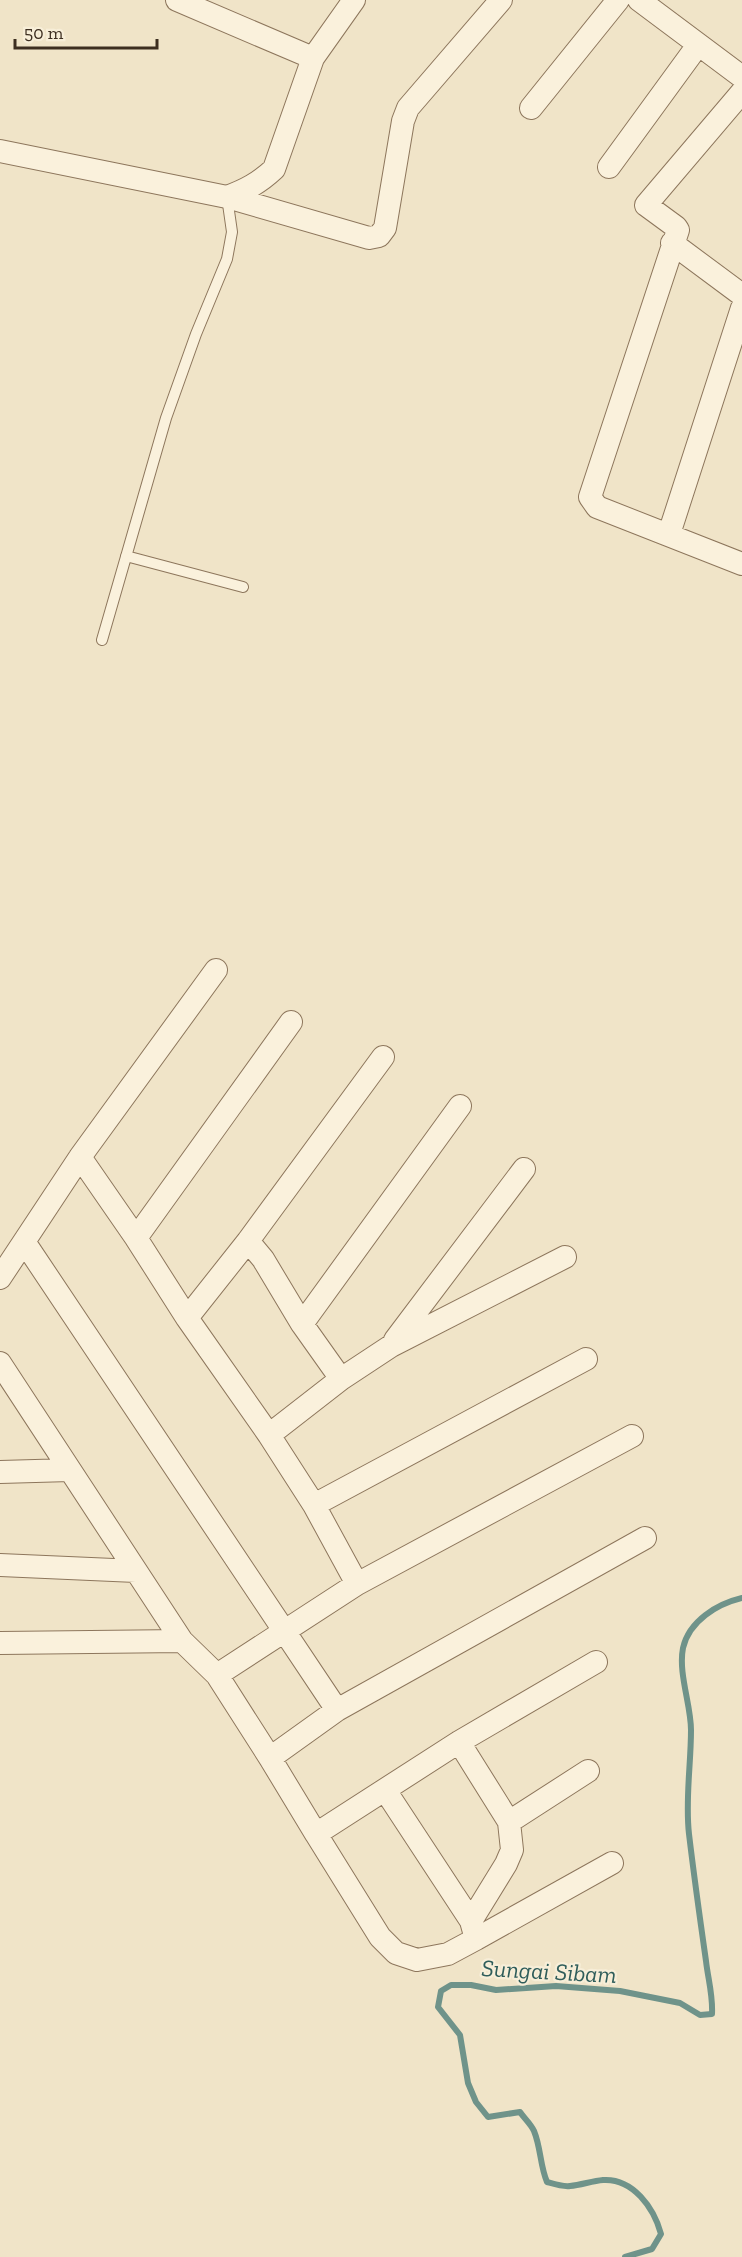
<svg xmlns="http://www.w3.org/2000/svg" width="742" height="2257" viewBox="0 0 742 2257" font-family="'Zilla Slab',serif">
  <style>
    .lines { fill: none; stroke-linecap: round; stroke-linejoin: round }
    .stream { stroke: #6f938a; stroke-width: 6 }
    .lane-casing { stroke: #8d765c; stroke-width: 12 }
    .street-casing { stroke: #8d765c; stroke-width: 24 }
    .lane { stroke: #faf1dc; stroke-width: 10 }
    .street { stroke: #faf1dc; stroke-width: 22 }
    .labels { text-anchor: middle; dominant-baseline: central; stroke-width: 4.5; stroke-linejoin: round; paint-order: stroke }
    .water-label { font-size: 24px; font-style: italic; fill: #2f5d5a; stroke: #f7eed8 }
  </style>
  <rect width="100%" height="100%" fill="#f0e4c8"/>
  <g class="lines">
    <!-- stream -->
    <path class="stream" d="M625,2257L652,2249L661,2234C654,2208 633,2178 603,2180C592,2181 581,2185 570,2186C563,2187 554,2184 547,2182C540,2166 541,2148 534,2131C531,2124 524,2118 520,2112L488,2117L476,2102L468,2083L460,2035L438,2007L441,1991L451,1985H471L496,1990L556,1986L620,1991L680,2003L700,2015L712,2014C713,1995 708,1979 706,1961C700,1919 694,1876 689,1834C685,1800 691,1765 691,1730C691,1705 678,1673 683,1648C689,1621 717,1604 742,1598"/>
    <defs>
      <path id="lane" d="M126,556L243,587
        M102,640L166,418L196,334L227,259L232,232L227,197"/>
      <path id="street" d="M177,0L313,58
        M639,0L742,77
        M742,92L646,205L676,227L678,230L590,497L597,507L742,564
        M531,108L618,0
        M0,151L227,197C246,190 259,183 274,169L313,58L354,0
        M609,167L698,45
        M227,197L369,238L379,236L385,228L403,121L408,108L501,0
        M672,243L742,295
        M669,534L742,308
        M291,1022L136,1238L187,1318L269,1435L314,1505L357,1584
        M80,1157L136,1238
        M25,1243L337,1710
        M0,1278L80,1157L216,970
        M187,1318L248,1241
        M302,1324L263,1259L248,1241L383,1057
        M395,1340L524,1169
        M0,1363L182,1641L217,1675L270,1758
        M341,1379L302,1324L460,1106
        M269,1435L341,1379L391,1346L565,1257
        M0,1472L70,1470
        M314,1505L586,1359
        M0,1565L136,1571
        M0,1643L182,1641
        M596,1662L459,1742L316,1834L270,1758L337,1710L645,1538
        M217,1675L357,1584L632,1436
        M459,1742L509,1822L588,1771
        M385,1790L471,1921
        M509,1822L512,1850L506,1864L471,1921L476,1939L612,1863
        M316,1834L380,1937L396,1953L417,1960L448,1954L476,1939"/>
    </defs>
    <!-- lane casing -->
    <use href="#lane" class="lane-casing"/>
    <!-- street casing -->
    <use href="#street" class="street-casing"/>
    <!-- lane -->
    <use href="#lane" class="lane"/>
    <!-- street -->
    <use href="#street" class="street"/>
  </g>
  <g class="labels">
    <!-- water labels -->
    <g class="water-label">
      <text transform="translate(549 1971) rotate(3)">Sungai Sibam</text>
    </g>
  </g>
  <!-- scale -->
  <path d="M15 39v9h142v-9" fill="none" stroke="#3d2e20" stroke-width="3"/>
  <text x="24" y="39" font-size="18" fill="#3d2e20" stroke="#f7eed8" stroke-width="4.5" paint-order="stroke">50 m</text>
</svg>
